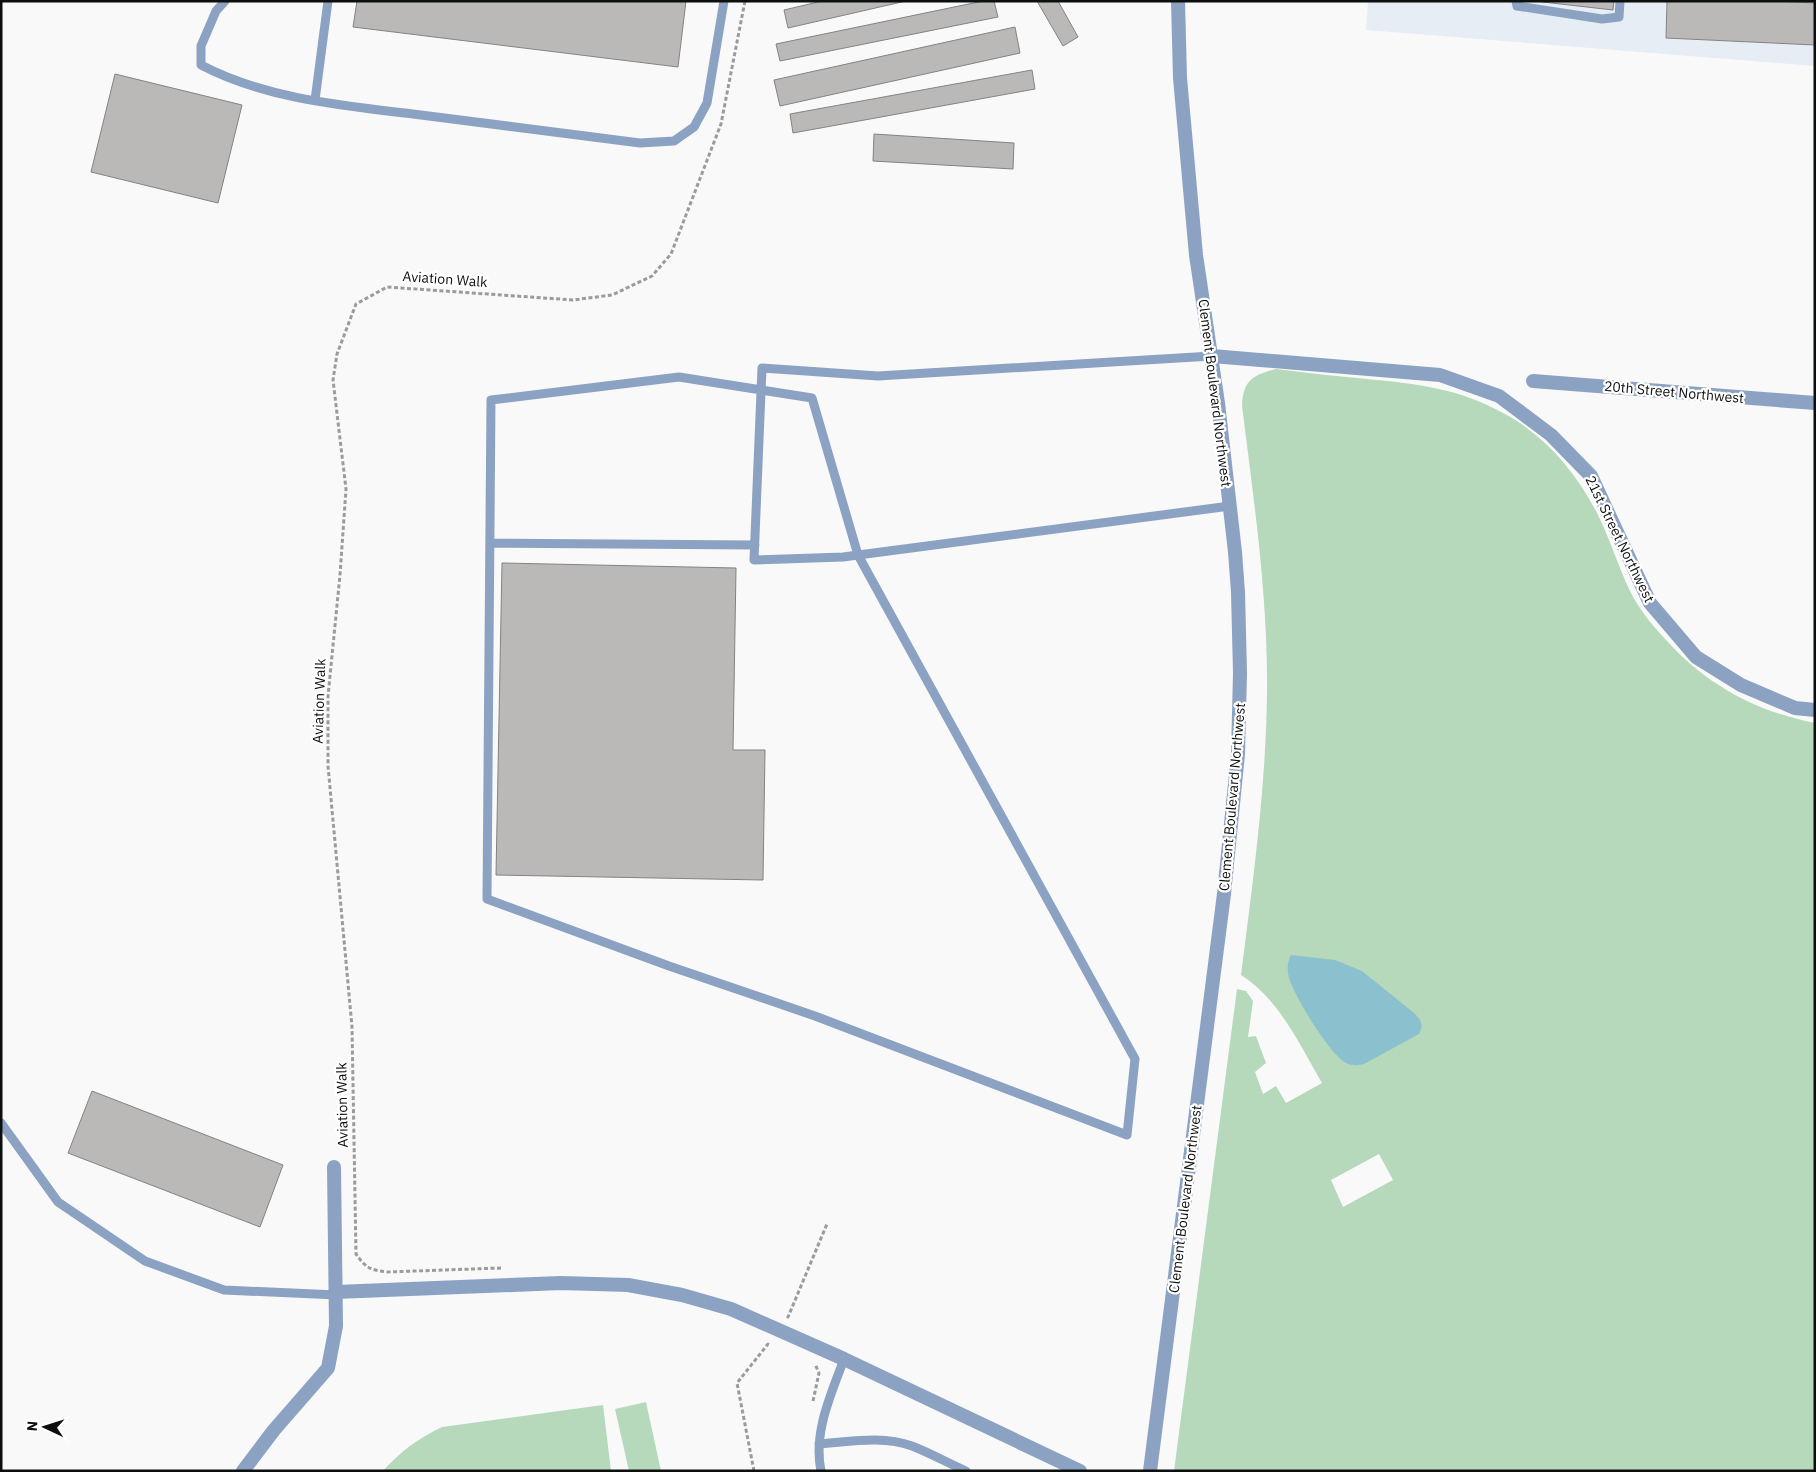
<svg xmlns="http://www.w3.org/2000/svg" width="1816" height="1472" viewBox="0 0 1816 1472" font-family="'IBM Plex Sans',sans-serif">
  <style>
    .built { fill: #e7edf4 }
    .green { fill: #b6d9bb; fill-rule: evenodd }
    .water { fill: #8bc0ce }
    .building { fill: #bab9b8; stroke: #848282 }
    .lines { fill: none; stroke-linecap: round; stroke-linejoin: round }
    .path { stroke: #9a9b9b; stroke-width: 3; stroke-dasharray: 4 2.5; stroke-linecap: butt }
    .service { stroke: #8ca2c2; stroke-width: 9 }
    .minor { stroke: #8ca2c2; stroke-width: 14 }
    .tertiary { stroke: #8ca2c2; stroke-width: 14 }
    .labels { text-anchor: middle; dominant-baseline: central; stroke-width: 4.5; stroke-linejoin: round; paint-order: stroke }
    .street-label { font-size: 14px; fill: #0d0e0e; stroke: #fff }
  </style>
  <rect width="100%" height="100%" fill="#f9f9fa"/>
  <!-- built -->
  <path class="built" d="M1368,1H1815V66L1366,30Z"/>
  <!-- green -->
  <path class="green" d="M1276,369C1306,373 1337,376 1367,379C1418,384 1458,388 1505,414C1545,436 1575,471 1596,511C1609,536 1618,566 1630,591C1639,609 1652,625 1666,640C1707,685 1755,711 1815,723V1471H1174L1237,989L1246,991L1253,1001L1248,1037L1256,1036L1266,1063L1255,1072L1263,1094L1276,1086L1286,1103L1322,1083C1299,1044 1280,1000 1241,975C1253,881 1266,787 1267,692C1268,597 1254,501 1242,406C1243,380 1253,375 1276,369ZM1379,1154L1393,1180L1343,1207L1331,1180Z
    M646,1402L661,1471H629L615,1409Z
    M603,1405L611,1471H383C401,1451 417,1439 442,1427Z"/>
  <!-- water -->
  <path class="water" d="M1291,955L1335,960L1362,971L1414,1013C1421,1020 1424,1024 1419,1034L1364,1064C1358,1065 1354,1066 1348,1064C1330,1056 1295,997 1289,978C1287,970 1287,962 1291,955Z"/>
  <!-- building -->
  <path class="building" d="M357,1H686L678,67L353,27Z
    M822,1H906L788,28L784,10Z
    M983,1H994L998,17L780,61L776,44Z
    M1037,1H1058L1078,37L1063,46Z
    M1534,1H1614L1613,10Z
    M1667,1H1777L1815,3V45L1666,38Z
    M1015,27L1020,53L780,106L774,80Z
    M1032,70L1035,89L793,133L790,114Z
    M115,74L242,105L218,203L91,172Z
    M874,134L1014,143L1013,169L873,161Z
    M502,563L736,568L733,750H765L763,880L496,875Z
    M92,1091L283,1165L260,1227L68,1153Z"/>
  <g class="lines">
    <!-- path -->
    <path class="path" d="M501,1268L387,1272C370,1270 366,1268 356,1254L352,1027L328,766V696L340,575L346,489L333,380L337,354L356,304L387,287L573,300L612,295L652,276L671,254L721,124L745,1
      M787,1316L788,1317L827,1224
      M813,1401L819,1373L815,1364
      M754,1471L737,1383L768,1344L770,1345"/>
    <!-- service -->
    <path class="service" d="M225,1L216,11L201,46V65C268,100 347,106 421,115C494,124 567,134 640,143L674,141L694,127L707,103L724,1
      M1516,1L1517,6L1602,19L1619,17L1620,1
      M315,100L328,1
      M1212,356L878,376L762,368L754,560L843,557L1230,506
      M679,377L812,398L858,555L1135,1059L1127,1135L815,1016L669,966L487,899L491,400Z
      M490,543L755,545
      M1,1123L58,1202L145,1261L224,1290L337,1295
      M819,1444C849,1442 882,1435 912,1446C930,1453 948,1463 966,1471
      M821,1471C813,1432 831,1395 844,1359"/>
    <!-- minor -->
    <path class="minor" d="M1212,356L1440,375L1499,396L1551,435L1591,476L1650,603L1696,657L1741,685L1795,708L1815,710
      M1533,381L1815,403
      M336,1292L561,1283L628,1285L682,1295L731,1309L844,1359L1080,1471
      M243,1471L274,1430L328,1368L336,1326L334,1167"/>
    <!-- tertiary -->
    <path class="tertiary" d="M1150,1471L1224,894L1238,754L1240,673L1238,592L1235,552L1218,403L1196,255L1180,78L1178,1"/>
  </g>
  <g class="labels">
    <!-- street labels -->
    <g class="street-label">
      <text transform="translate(445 279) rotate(4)">Aviation Walk</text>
      <text transform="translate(1674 392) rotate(5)">20th Street Northwest</text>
      <text transform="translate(1215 393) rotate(83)">Clement Boulevard Northwest</text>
      <text transform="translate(1620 539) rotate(64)">21st Street Northwest</text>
      <text transform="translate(319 701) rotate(-88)">Aviation Walk</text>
      <text transform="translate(1232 797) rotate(-85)">Clement Boulevard Northwest</text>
      <text transform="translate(342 1105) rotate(-91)">Aviation Walk</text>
      <text transform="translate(1185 1199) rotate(-83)">Clement Boulevard Northwest</text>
    </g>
  </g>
  <!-- border -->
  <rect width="1816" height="1472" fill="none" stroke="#0d0e0e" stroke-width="5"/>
  <!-- north arrow -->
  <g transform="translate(45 1427) rotate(274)" stroke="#ffffff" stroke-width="4" paint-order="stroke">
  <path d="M0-4L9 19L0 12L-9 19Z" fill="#0d0e0e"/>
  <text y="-8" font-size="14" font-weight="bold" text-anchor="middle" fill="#0d0e0e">N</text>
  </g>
</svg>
